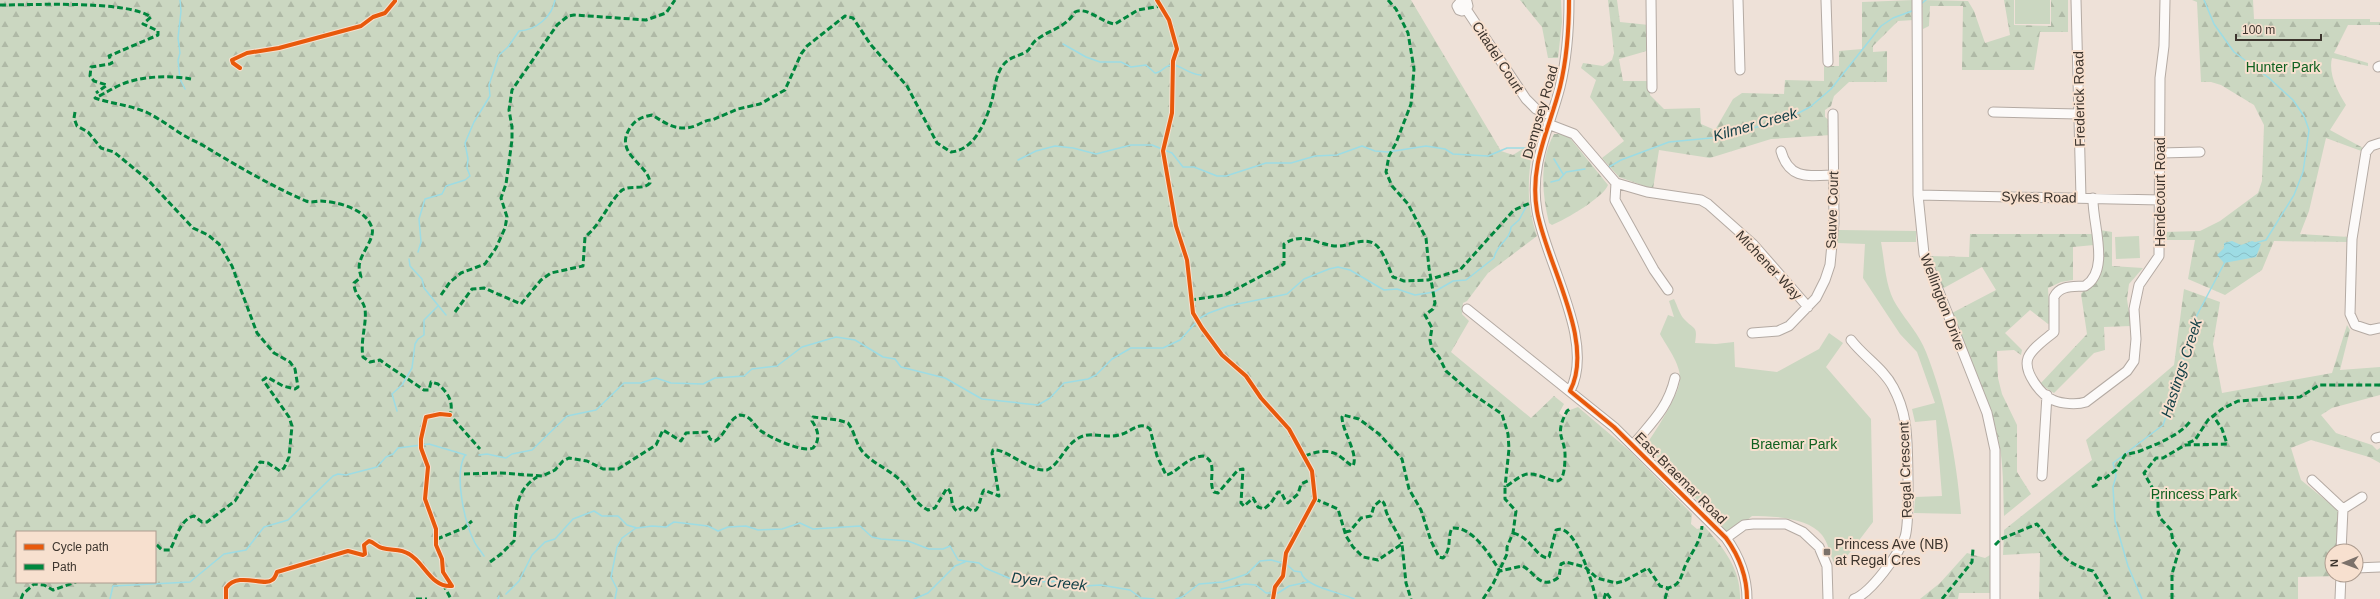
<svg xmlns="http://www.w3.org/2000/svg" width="2380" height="599" viewBox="0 0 2380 599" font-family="Arial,sans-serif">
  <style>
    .green { fill: #cbd7c1 }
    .forest { fill: url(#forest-firs); fill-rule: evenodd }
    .water { fill: url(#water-waves) }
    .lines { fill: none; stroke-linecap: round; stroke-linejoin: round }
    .stream { stroke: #9ddce4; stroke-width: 1.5 }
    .minor-casing { stroke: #b4aaa3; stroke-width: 11 }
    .minor { stroke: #fcfaf9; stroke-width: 9 }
    .quiet { stroke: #00873e; stroke-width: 3; stroke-dasharray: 6 3; stroke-linecap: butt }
    .cycleway-casing { stroke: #f7e0cf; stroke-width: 6 }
    .cycleway { stroke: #e8590c; stroke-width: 4 }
    .poi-dot { fill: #7b716a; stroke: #f7e0cf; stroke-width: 1.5 }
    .labels { text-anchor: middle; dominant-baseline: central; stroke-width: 4; stroke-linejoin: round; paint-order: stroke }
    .street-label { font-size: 14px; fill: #3d352e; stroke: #f7e0cf }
    .park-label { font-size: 14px; fill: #0f601f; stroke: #f7e0cf }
    .poi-label { font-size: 14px; fill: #3d352e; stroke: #f7e0cf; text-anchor: start }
    .water-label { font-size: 15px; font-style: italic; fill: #134047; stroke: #f7e0cf }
  </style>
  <defs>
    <pattern id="forest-firs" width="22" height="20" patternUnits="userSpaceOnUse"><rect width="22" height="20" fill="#cbd7c1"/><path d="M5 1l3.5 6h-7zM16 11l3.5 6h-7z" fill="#afb9a6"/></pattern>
    <pattern id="water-waves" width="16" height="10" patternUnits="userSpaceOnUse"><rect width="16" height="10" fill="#9ddce4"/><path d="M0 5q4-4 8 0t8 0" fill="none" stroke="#88bdc4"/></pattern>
  </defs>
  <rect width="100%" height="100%" fill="#eee1d8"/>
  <!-- green -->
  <path class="green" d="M2015,0H2050V24H2015Z
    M1839,230L1916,231V242H1881C1885,263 1885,288 1897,306C1907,322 1919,334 1926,352C1946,402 1957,461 1961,514L1914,513L1915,497L1942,496L1936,420L1915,422L1912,409L1935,403L1917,352L1900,334L1863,278L1865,244L1837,243Z
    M2139,236L2140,258L2116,259L2115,237Z
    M1674,299C1677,305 1680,315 1684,319C1694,330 1698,325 1695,343L1716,344L1734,342L1735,367L1777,372L1819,349L1829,333L1843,343L1826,367L1871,419L1873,522L1841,564L1834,563C1830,555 1828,542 1822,535C1808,517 1772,516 1752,516L1734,531H1726L1646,445C1655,432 1679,395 1680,380C1681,364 1667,347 1660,334L1668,315L1674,317L1669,301Z"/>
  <!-- forest -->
  <path class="forest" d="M0,0H1411L1501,151L1513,155L1532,143L1534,144C1527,176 1526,204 1537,236L1488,273L1467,301L1463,303L1462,314L1469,321L1451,352L1531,418L1554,396L1564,404L1559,413L1564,417L1570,410L1578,407L1631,452L1692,514L1691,524L1697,529L1705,527C1724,549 1741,569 1740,599H0ZM17,532H155V582H17Z
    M1520,0H1561L1562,22L1558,58H1548L1542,27Z
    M1608,0H1617L1620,22L1649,25L1650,50L1619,59L1623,81H1651L1650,95L1664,109L1700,108L1701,124L1715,130L1733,99L1742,93L1784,94L1785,80L1824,81V66H1839V51L1862,49V2L1914,0V20L1898,21L1873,46V52L1887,51V82H1849L1834,96L1831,106L1825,110V117L1831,122V135L1771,139L1710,158L1659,150L1653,189L1619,177L1602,158L1624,141L1590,97L1596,80L1581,68L1583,63L1603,66L1612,60L1614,53Z
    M1922,0L1968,1L1974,11L1985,43L2010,35L2004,0H2014V25L2051,26V0H2068V32H2040L2034,70H1962L1963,6H1930L1929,26L1923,29Z
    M2192,0H2253L2254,19H2370V22H2380V25H2348L2334,53L2368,63V66L2332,58C2328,74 2338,92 2346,105L2330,130L2365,149L2364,152L2326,138L2309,211L2300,234L2349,237V242L2274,241L2262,270L2225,295L2188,279L2195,240H2163V232L2200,231L2220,221L2258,193L2262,181L2264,125L2254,105L2221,85L2211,82H2201L2197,2Z
    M1554,134H1562L1570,138L1608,185C1604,197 1565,220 1552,225L1549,223C1542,194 1539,161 1554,134Z
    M2100,230L2112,232V266L2143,268L2129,284L2127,299L2131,326L2104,327L2105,350L2094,353L2054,393L2040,384L2087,334L2081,294L2098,274Z
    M1970,234H2094V245L2073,247V280L2061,282L2048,288L2050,323L2048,324L2030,310L2005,333L2022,350L2021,355L2014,350L1997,351L1998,378L2002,394L2017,425V472L2031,494L2004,516C2003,492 2004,467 1999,443C1992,403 1967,352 1952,313L1996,290L1982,267L1942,289L1929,256L1969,257Z
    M2184,289L2220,302L2213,344L2222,393L2332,373L2347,325L2350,330L2340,370L2380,367V395L2332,408L2321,415L2336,433L2372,445L2377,450L2380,448V463L2369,457L2311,440L2291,448L2301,480L2340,512V551H2332V575L2339,576L2298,577V599H2039L2040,553L2003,555L2004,530L2092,460L2086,440L2174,365Z
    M1995,552L1994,593H1959L1958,599H1920L1940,583L1967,553L1985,558Z"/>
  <!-- water -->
  <path class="water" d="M2232,241L2241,245L2252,241L2261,244L2256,257L2224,263L2217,255L2224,248V243Z"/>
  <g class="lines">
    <!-- stream -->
    <path class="stream" d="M180,0L181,11L178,38L180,53L178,60L180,79L185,89
      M2204,0L2214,24L2234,52L2269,78L2293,100L2304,116L2309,130L2303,172L2294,195L2266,240L2255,243
      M1921,4L1926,0
      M1063,44L1086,57L1100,62H1121L1131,67L1146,65L1155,73C1162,73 1166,63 1175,65C1184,68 1191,75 1201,75
      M1554,159L1563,174
      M1018,160L1036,151L1055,146L1073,148L1096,154L1131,145H1152L1172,153L1183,167H1194L1217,176H1226L1266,163H1291L1315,156L1337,155L1362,146L1375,151L1388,152L1426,146L1445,149L1453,154L1488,156L1507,148H1524L1530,151
      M1609,167L1621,160L1669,142L1721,137L1789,118L1810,107L1831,89L1881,26L1893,18L1912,11
      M1551,182L1559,180L1566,172L1585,169
      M418,252L421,242L419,219L425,199L442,194L446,186L465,180L470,176L467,168L468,159L465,143L474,122L490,96L489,85L499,55L508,47L519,31C536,30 552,17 555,0
      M409,259L410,266L422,279L424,288L446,315
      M397,411L392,394L402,385L412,368L415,344L418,339L424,335V320L438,306
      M465,455C454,474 464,521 474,541C476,546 481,551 484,556
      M479,455L487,454L506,458L512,454L532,450L567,416L596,410L624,383H641L656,378L671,383L703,384L715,378L744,376L752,369L777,366L802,347L836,337L855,340L883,357L895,359L901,367L945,378L982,399L1038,405L1050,398L1064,383L1088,379L1096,375L1112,359L1131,348H1163L1180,340L1200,318L1209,313L1228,306L1287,294L1304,279L1329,269L1338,267L1350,270L1384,290L1397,289L1415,295L1434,292L1453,281L1466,280L1494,258C1496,245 1511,239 1511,227L1519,220L1526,207
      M1221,589L1245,584L1256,585L1266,593H1278L1289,586L1308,582
      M506,594L519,581L532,555L545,542L555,539L573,519L594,511L602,516H618L627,525L637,528L652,526L666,527L674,522L708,526L718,531L728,527L746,526L758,530L782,529L800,523L813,529L860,526L872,537L881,539L908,541L929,549H943L950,546L958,560L979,563L985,568L1009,578L1029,582L1069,581L1084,586L1101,585L1130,590L1141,598L1154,599
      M110,599L113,586L190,582L224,554L246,550L264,527L288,520L333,476L338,474L346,475L377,467L386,457L393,454L398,448L429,444L466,455
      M498,599L499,596
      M615,599L617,589L611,577L617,547L622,538L636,528
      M914,599L928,593L955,566L965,562
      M1176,599L1182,597L1199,584L1223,582L1247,574L1260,561L1271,560L1286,564L1294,571L1301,572C1304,587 1340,592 1354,599
      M2142,599L2128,566L2115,521L2113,487L2116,476L2113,463L2163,425L2180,378L2186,345L2197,315L2225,262"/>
    <defs>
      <path id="minor" d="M1462,0L1457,6L1459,10L1462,11L1468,6L1467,2L1462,0
        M1569,0C1569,30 1567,58 1560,87C1549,130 1529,165 1537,211C1546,263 1596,342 1570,391
        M1651,0L1652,88
        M1738,0L1740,70
        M1826,0L1828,62
        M1917,0L1918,195L1924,254L1987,413L1995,450V599
        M2076,0L2081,198
        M1466,9L1526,99L1536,109L1551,116
        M2378,67L2380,66
        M1993,112L2079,114
        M1548,124L1574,134L1616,183L1647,192L1701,200L1708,204L1753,244L1808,307
        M2380,143L2371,146L2366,152L2352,239L2350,314L2355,325L2370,330L2380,328
        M1781,151C1789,180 1809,176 1833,175
        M2161,153L2200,152
        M1616,183L1615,200L1654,270L1668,290
        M1918,195L2161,200
        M2093,198C2092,223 2111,270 2085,286C2073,287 2060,285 2054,297V332C2046,339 2032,348 2028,358C2023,372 2041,395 2053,400C2062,404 2077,405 2086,402L2127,371L2134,361L2136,339L2134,309L2139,285L2159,256L2160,78L2164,46L2165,0
        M1467,309L1614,427L1726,538C1739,556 1747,576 1747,599
        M1752,333L1778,331L1789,326L1816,298L1825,280L1830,265L1834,223L1833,114
        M1851,340C1864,357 1884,369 1893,387C1899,398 1903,410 1905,422C1908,438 1910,522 1905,537C1899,554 1871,593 1854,599
        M2376,438L2380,437
        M1633,445C1652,422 1668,408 1675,378
        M2042,476L2047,395
        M2312,480L2343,509L2341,551
        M2343,509L2362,497
        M1726,538L1744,525L1753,524H1786L1803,532L1819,547L1827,566L1828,599
        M2356,568L2380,567
        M2340,599L2341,575"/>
    </defs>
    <!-- minor casing -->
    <use href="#minor" class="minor-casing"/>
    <!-- minor -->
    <use href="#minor" class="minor"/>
    <!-- quiet -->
    <path class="quiet" d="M1388,0L1396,9L1408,33L1414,69L1411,104L1396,143L1389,156L1386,172L1392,186L1408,204L1426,238L1429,268L1435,303L1433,309L1425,315L1432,328L1430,340L1432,349L1439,357L1446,371L1474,395L1502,414L1508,434L1509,449L1505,487
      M0,5C32,5 127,0 151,17L143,24L158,31V35L109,56L112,63L110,64L91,67L90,76L94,81L107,85L96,93
      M191,79C170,75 140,76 120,85C111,89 104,94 95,98C112,104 131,105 148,113C166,122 181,136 199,143C234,164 269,185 306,201C311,203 316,201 321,201C339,202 366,209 372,228C375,238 362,252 360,262C358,267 360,272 361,277L354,283C354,295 363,299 365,309C367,324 360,340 363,357L370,362L380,360L384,363L424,390H429L431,382L438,384C448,393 454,402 450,415L480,449
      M75,112L74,118L77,126L88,132L101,148L114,152L148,180L193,228L208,235L219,244L232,266L257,333L274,353L290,362L295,369L298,387L295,389L283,386L267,377L263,380L289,417L292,426L289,457L284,468L280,471L268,463L260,462L235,501L207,522H202L194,516C180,519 176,539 170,550H162L155,543
      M441,295L450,282L461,273L485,264L496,248L505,228L507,217L501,198L506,184L512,140V127L509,110L512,90L557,25L568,16L574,15L646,20L666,13L675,0
      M1190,300L1225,295L1284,264V244C1305,230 1319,247 1340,246C1350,245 1363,238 1373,243C1383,248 1388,267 1393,277L1404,281L1428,280L1460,270L1514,210L1530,203
      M455,312L472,289L484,288L521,304L541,280L551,273L583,266L585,237C601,224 607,205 621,191C629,184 643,191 650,183C649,164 613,154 630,128C636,119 642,117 652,115C667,124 677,132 695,126C702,123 705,120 712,120L738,109L760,104L785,90L801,54L807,46L845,16L853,18L871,45L907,86L937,143L951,152C975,150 986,121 992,100C995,88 995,79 1001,68C1009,56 1015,58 1026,52C1030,50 1031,45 1034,42C1047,30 1065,29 1075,12C1087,6 1102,23 1115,24L1138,10L1161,6
      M2188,443L2195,440L2208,420L2222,409L2238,401L2300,397L2319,385H2380
      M1305,456C1317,451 1331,448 1342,458C1346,461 1348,464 1353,466C1359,454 1342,431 1342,417L1343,415L1359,419L1379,434L1402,459L1409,489L1421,510L1431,541L1439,557L1443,558C1452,549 1447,538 1452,528C1473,526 1490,556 1500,571L1522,566C1535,571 1540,592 1559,577L1561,564L1566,562L1585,567L1597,578L1616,583L1624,581L1648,568L1660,586L1668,588
      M464,474L501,473L542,476L555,470L563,461L569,458L587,461L603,469H618L656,445L663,430L681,441L686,433L707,432L710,439L715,441C726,435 727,420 740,415C752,416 753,425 761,431C771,438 803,453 813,448C821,439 818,430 812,421L813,417L838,420L848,423C855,432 855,442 862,451C873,464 889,469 901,481C910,490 916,505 928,510L935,508L947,488C954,492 949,506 957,511L965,506L972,511L976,510C981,503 981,493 984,490L999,496L992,453L993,450C1006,448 1029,472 1047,470C1060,464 1064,447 1077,439C1090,430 1105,439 1119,435C1130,433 1139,420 1150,429L1157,456L1166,475C1174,475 1188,456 1204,456C1219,463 1207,481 1214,492L1218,493L1238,470L1243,469L1241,503L1244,506L1253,498L1258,507L1264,509L1271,503L1278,492H1281L1286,502L1288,503L1298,494L1301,484L1312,479
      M2092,487L2096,485L2099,478L2104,479L2116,470L2125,455C2130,453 2135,453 2140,451C2155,445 2183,434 2191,420
      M1315,499L1338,509L1346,536L1353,547L1363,557L1378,560L1402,544L1406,583L1411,599
      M1345,532L1350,531L1361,518L1371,516L1374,506L1381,500C1385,503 1385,506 1386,511C1390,523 1398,532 1402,544
      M1513,533C1532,538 1534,555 1547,558L1549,557L1556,530C1575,521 1593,585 1596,599
      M437,539L464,528L472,521
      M1995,545L2001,539L2037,524C2056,547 2062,564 2093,571L2110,599
      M490,562L501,554L514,541C517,515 512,493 537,477
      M443,584L451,599
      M21,599L23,594L34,584L44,585L53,590L76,582
      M416,599H427
      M1483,599L1493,584L1507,554V547L1513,533L1516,511L1505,499V487C1512,483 1521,474 1529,474C1550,474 1564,498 1565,458C1566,437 1553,437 1567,411L1570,409
      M1604,599L1606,592L1611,599
      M1665,599L1668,588C1682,585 1681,574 1686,564C1692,552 1701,541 1702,526
      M1942,599L1972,562L1973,549
      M2172,599V574L2179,550L2173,542L2171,530L2160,518L2158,512V498L2144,473L2156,458H2163L2185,445L2227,444L2222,429L2214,417"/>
    <defs>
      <path id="cycleway" d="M1157,0L1169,20L1177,49L1173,61L1172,113L1163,151L1176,226L1187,260L1193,313L1202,328L1222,355L1246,376L1261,398L1289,429L1312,471L1315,499L1286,553L1283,576L1275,587L1273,599
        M1569,0C1569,30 1567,58 1560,87C1549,130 1529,165 1537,211C1546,263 1596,342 1570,391L1614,427L1726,538C1739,556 1747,576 1747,599
        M240,68L233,63L232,60L247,53L279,48L361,26L373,17L385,13L395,1
        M226,599V588C238,571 264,587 272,580C274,579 276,575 277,572L341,553L348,551L363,555L365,554L364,545L369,541C374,542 377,547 382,548C392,551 400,548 409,554C424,562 431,588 452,586L443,572L442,559L436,545V529L425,499L428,467L421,448V439L426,417L440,414L450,415"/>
    </defs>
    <!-- cycleway casing -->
    <use href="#cycleway" class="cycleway-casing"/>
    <!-- cycleway -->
    <use href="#cycleway" class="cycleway"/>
  </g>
  <!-- markers -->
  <rect class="poi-dot" x="1823" y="548" width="8" height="8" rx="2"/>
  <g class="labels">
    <!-- street labels -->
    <g class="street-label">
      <text transform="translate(1498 57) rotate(57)">Citadel Court</text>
      <text transform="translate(2079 99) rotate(-91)">Frederick Road</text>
      <text transform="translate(1540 112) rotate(-74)">Dempsey Road</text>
      <text transform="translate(2160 192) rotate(-90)">Hendecourt Road</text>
      <text transform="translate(2039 197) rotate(1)">Sykes Road</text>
      <text transform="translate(1832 210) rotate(-88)">Sauve Court</text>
      <text transform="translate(1769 265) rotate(47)">Michener Way</text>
      <text transform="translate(1943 302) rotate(69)">Wellington Drive</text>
      <text transform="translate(1905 470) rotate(-92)">Regal Crescent</text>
      <text transform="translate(1681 478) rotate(45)">East Braemar Road</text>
    </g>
    <!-- park labels -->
    <g class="park-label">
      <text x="2283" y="67">Hunter Park</text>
      <text x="1794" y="444">Braemar Park</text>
      <text x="2194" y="494">Princess Park</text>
    </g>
    <!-- poi labels -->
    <g class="poi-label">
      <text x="1835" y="544">Princess Ave (NB)<tspan x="1835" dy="16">at Regal Cres</tspan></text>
    </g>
    <!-- water labels -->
    <g class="water-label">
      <text transform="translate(1755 124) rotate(-16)">Kilmer Creek</text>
      <text transform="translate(2181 368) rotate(-72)">Hastings Creek</text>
      <text transform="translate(1049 581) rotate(6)">Dyer Creek</text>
    </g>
  </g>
  <!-- legend -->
  <rect x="16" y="531" width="140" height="52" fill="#f7e0cf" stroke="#ad9c8f"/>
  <rect x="24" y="544" width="20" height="6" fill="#e8590c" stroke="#ad9c8f"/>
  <text x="52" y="551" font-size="12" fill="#3d352e">Cycle path</text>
  <rect x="24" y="564" width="20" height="6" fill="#00873e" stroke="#ad9c8f"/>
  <text x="52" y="571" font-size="12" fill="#3d352e">Path</text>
  <!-- north arrow -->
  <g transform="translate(2344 563) rotate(269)"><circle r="19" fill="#f7e0cf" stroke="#ad9c8f"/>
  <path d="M0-3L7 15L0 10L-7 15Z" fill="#7b716a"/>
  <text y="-6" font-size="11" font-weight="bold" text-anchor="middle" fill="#3d352e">N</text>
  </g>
  <!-- scale -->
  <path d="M2236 34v6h85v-6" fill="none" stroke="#3d352e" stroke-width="2"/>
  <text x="2242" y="34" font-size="12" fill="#3d352e" stroke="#f7e0cf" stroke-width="3" paint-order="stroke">100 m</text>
</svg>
